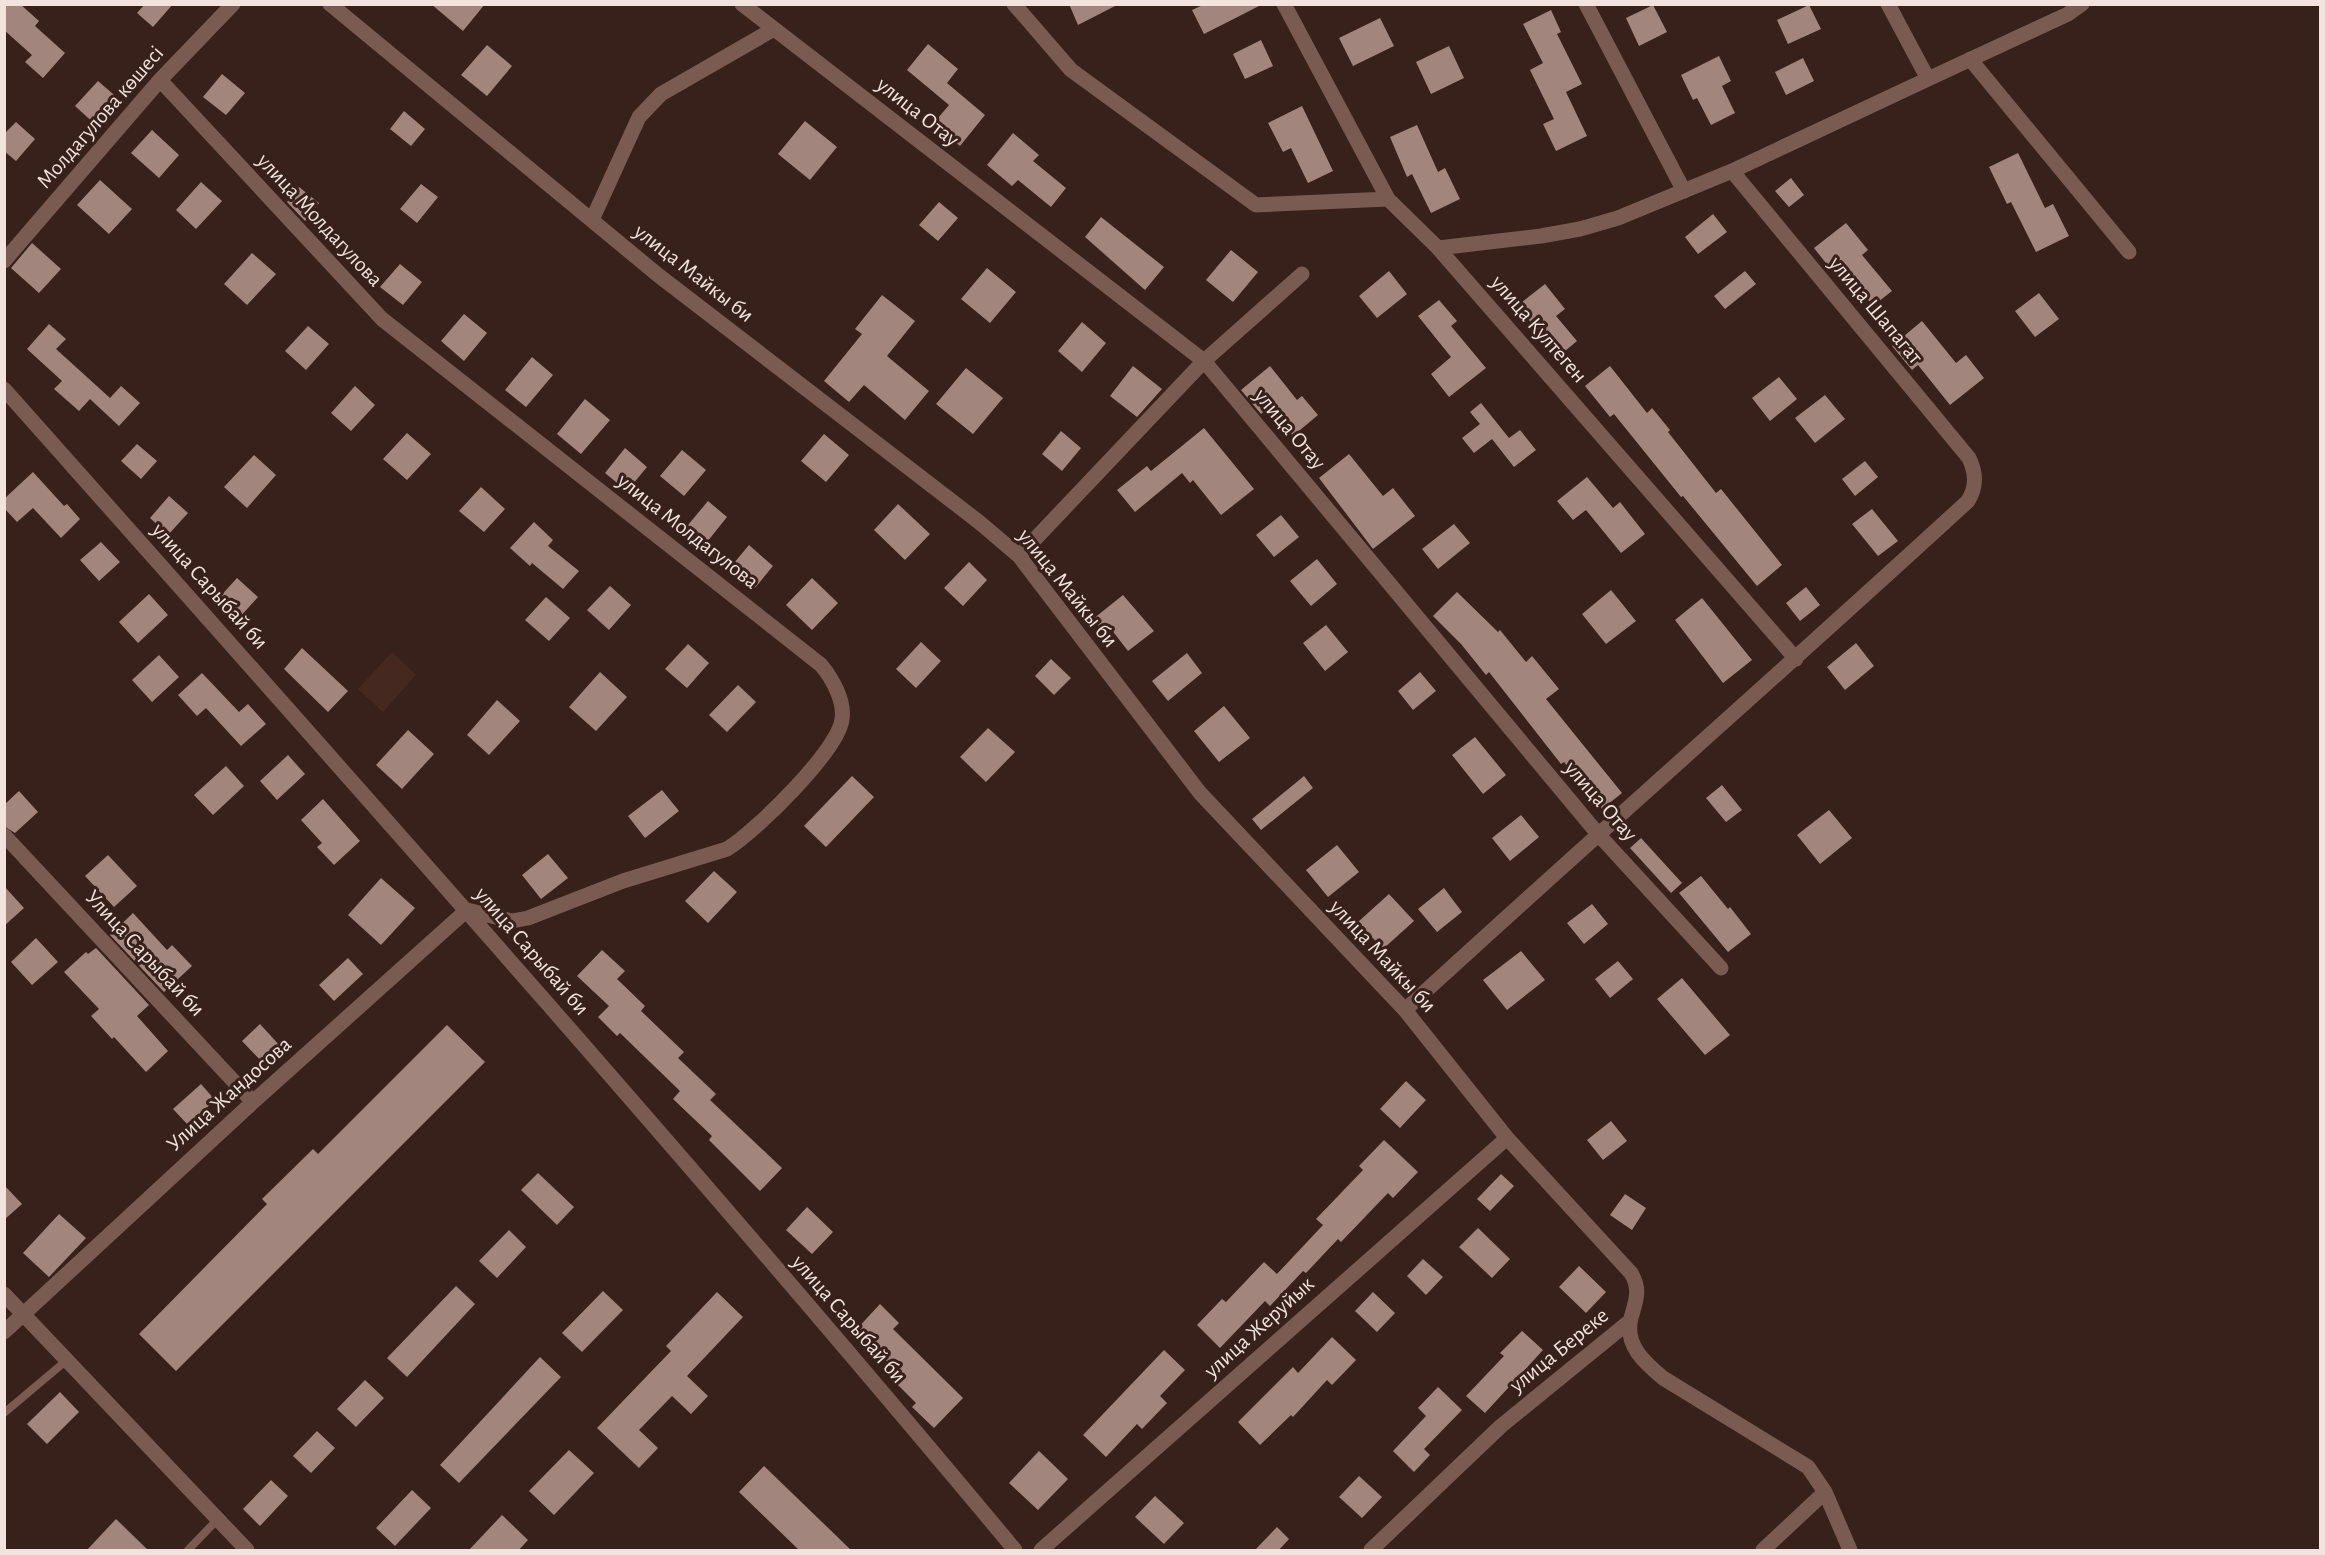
<svg xmlns="http://www.w3.org/2000/svg" width="2325" height="1555" viewBox="0 0 2325 1555" font-family="'Alegreya Sans',sans-serif">
  <style>
    .built { fill: #452820 }
    .building { fill: #a2867e }
    .lines { fill: none; stroke-linecap: round; stroke-linejoin: round }
    .lane { stroke: #7a5b52; stroke-width: 8 }
    .street { stroke: #7a5b52; stroke-width: 15 }
    .labels { text-anchor: middle; dominant-baseline: central; stroke-width: 6; stroke-linejoin: round; paint-order: stroke }
    .street-label { font-size: 22px; fill: #f2e3de; stroke: #37211a }
  </style>
  <rect width="100%" height="100%" fill="#37211a"/>
  <!-- built -->
  <path class="built" d="M392,652L416,675L383,712L358,689Z"/>
  <!-- building -->
  <path class="building" d="M4,4H20L39,21L35,26L65,53L43,78L25,62L32,55L4,30Z
    M145,4H173L153,27L137,13Z
    M431,4H485L463,31Z
    M1069,4H1119L1078,25Z
    M1205,4H1263L1204,34L1192,10Z
    M1653,5L1667,32L1639,46L1626,18Z
    M1809,5L1821,29L1788,44L1777,20Z
    M1551,10L1561,32L1557,34L1582,84L1566,92L1587,136L1556,151L1543,124L1554,119L1530,70L1543,63L1523,24Z
    M1380,18L1394,46L1353,66L1339,38Z
    M1261,40L1273,66L1245,79L1233,54Z
    M928,44L958,69L947,83L985,115L960,146L933,124L949,105L907,70Z
    M487,45L512,66L487,96L461,75Z
    M1449,46L1464,78L1431,94L1416,62Z
    M1719,56L1731,81L1722,86L1735,113L1711,125L1697,98L1693,100L1681,75Z
    M1803,58L1814,81L1786,95L1775,72Z
    M222,74L245,93L226,115L203,97Z
    M98,81L120,100L97,126L75,106Z
    M1302,106L1333,171L1308,183L1291,148L1283,152L1268,123Z
    M404,111L425,129L411,146L390,129Z
    M805,121L837,147L810,180L778,154Z
    M16,122L35,139L16,161L4,151V134Z
    M1417,125L1438,172L1445,168L1460,199L1431,213L1412,174L1407,177L1390,137Z
    M152,130L179,155L159,178L131,153Z
    M1013,133L1039,155L1033,161L1066,188L1051,207L1018,180L1012,186L987,165Z
    M2018,153L2045,208L2053,204L2069,236L2036,252L2011,202L2007,204L1989,167Z
    M1791,178L1804,195L1789,207L1775,191Z
    M100,180L132,209L109,234L77,205Z
    M201,182L222,201L196,229L176,210Z
    M421,184L438,197L417,223L400,209Z
    M299,187L319,203L305,221L287,202Z
    M939,202L958,218L938,241L919,225Z
    M1713,214L1727,232L1698,254L1685,237Z
    M1101,217L1164,267L1145,290L1085,237Z
    M1846,223L1868,250L1862,255L1892,291L1873,306L1844,269L1836,276L1814,248Z
    M32,243L61,269L39,293L11,268Z
    M1231,250L1258,272L1233,302L1206,280Z
    M252,253L276,274L247,305L224,284Z
    M400,264L422,282L403,305L380,287Z
    M987,268L1016,292L990,323L961,299Z
    M1389,271L1407,294L1377,318L1359,296Z
    M1745,271L1756,284L1725,309L1714,296Z
    M1545,284L1565,309L1556,316L1577,341L1559,356L1517,306Z
    M2039,293L2059,319L2035,337L2015,311Z
    M882,295L915,321L887,356L929,391L905,420L864,385L849,402L824,381L862,334L855,329Z
    M1439,300L1457,321L1451,326L1486,368L1449,397L1431,374L1451,357L1418,316Z
    M464,314L487,333L464,361L441,341Z
    M1922,321L1956,363L1966,355L1984,378L1950,405L1918,365L1912,370L1892,346Z
    M1082,322L1106,343L1082,372L1058,351Z
    M49,324L66,339L56,349L110,398L121,386L140,403L119,426L90,399L79,411L54,389L62,381L27,349Z
    M308,326L329,344L306,370L285,351Z
    M532,357L553,375L526,407L505,390Z
    M1133,366L1162,389L1137,417L1110,396Z
    M1270,366L1297,400L1302,396L1318,415L1293,436L1270,406L1261,414L1241,390Z
    M1610,366L1647,413L1652,408L1670,430L1668,432L1716,493L1721,489L1782,565L1757,586L1683,496L1681,497L1614,414L1610,417L1585,386Z
    M966,368L1003,398L973,434L936,404Z
    M1779,377L1797,399L1770,421L1752,398Z
    M355,386L375,405L351,431L331,413Z
    M1825,395L1845,419L1815,443L1795,418Z
    M585,399L610,420L581,454L557,434Z
    M1481,403L1509,438L1520,430L1536,450L1514,467L1492,439L1474,453L1462,438L1480,424L1470,412Z
    M1204,428L1254,489L1221,515L1193,480L1190,483L1182,473L1135,512L1117,490L1147,466L1151,471Z
    M1061,431L1081,448L1062,471L1042,454Z
    M407,433L431,454L407,480L383,459Z
    M824,434L849,455L826,482L801,461Z
    M137,444L157,461L141,479L121,461Z
    M625,448L647,467L627,491L605,473Z
    M682,450L706,470L684,496L660,476Z
    M1349,454L1383,496L1393,488L1415,516L1373,549L1319,478Z
    M254,455L276,475L247,508L224,487Z
    M1865,461L1878,477L1855,496L1842,479Z
    M33,472L64,506L67,504L80,519L61,538L33,508L17,522L4,508V499Z
    M1587,477L1613,508L1620,502L1645,534L1621,553L1586,510L1573,520L1557,501Z
    M481,487L505,509L484,532L459,511Z
    M169,496L188,513L168,535L150,518Z
    M708,501L727,517L703,547L683,531Z
    M898,504L930,534L905,560L874,530Z
    M1872,509L1898,541L1878,556L1852,524Z
    M1281,515L1299,537L1274,557L1256,535Z
    M534,522L553,540L548,546L579,571L563,589L532,563L530,566L510,548Z
    M1454,524L1470,543L1438,569L1422,549Z
    M101,542L120,562L99,581L80,560Z
    M749,545L773,566L754,589L729,569Z
    M1317,559L1337,584L1311,606L1290,581Z
    M969,562L987,580L963,606L944,588Z
    M237,578L258,597L238,619L217,600Z
    M812,578L838,603L812,630L786,605Z
    M610,586L631,605L609,630L587,610Z
    M1806,587L1820,605L1800,621L1786,603Z
    M1611,590L1636,621L1606,644L1582,614Z
    M1457,592L1498,632L1500,630L1526,662L1532,656L1559,689L1546,699L1622,793L1602,809L1564,762L1561,764L1489,672L1486,675L1461,644L1433,616Z
    M149,594L168,615L138,643L119,622Z
    M1123,595L1154,631L1128,651L1111,629L1105,634L1093,619Z
    M546,597L570,618L549,641L525,620Z
    M1702,598L1752,660L1723,683L1675,620Z
    M1326,625L1348,652L1325,671L1303,643Z
    M921,642L941,661L916,688L896,669Z
    M1856,643L1874,666L1845,690L1827,667Z
    M688,644L709,663L687,688L665,669Z
    M302,648L348,691L328,712L284,669Z
    M1187,653L1202,673L1168,701L1152,681Z
    M159,655L179,677L152,702L132,680Z
    M1051,659L1071,678L1054,695L1035,676Z
    M600,672L627,697L596,731L569,707Z
    M1420,672L1436,691L1413,710L1398,691Z
    M202,673L239,712L248,704L266,724L241,746L206,708L197,716L178,695Z
    M738,685L756,702L727,732L709,715Z
    M497,700L520,721L489,755L467,735Z
    M1224,706L1250,738L1219,762L1194,731Z
    M988,728L1015,752L986,782L960,757Z
    M408,730L434,754L402,789L376,765Z
    M1475,737L1506,775L1483,794L1452,755Z
    M288,755L305,774L277,800L260,781Z
    M226,766L244,786L213,815L194,795Z
    M852,776L874,797L826,847L804,826Z
    M1304,776L1313,788L1261,830L1252,819Z
    M1722,785L1742,810L1726,822L1706,798Z
    M662,790L679,811L645,838L628,816Z
    M19,791L38,812L15,833L4,826V805Z
    M323,799L360,841L334,865L317,847L322,843L301,820Z
    M1829,810L1852,838L1820,864L1797,835Z
    M1521,815L1539,837L1510,861L1492,838Z
    M1641,838L1682,883L1671,893L1630,848Z
    M1337,845L1359,872L1328,897L1306,870Z
    M548,854L568,878L541,899L522,875Z
    M108,855L137,886L114,907L85,876Z
    M714,871L737,892L708,923L685,901Z
    M1701,876L1728,909L1730,907L1751,934L1728,952L1679,893Z
    M381,878L415,908L381,945L348,915Z
    M4,886L24,908L4,926Z
    M1444,888L1462,912L1437,932L1418,909Z
    M1389,894L1414,921L1383,949L1358,922Z
    M1592,904L1608,924L1584,944L1567,923Z
    M133,913L167,950L172,945L192,966L164,992L110,935Z
    M36,938L58,962L32,985L11,962Z
    M96,948L149,1005L137,1016L168,1051L146,1072L114,1037L112,1039L91,1016L99,1009L64,972L86,952L88,954Z
    M602,950L625,971L617,979L645,1006L641,1011L684,1052L678,1058L716,1094L710,1100L782,1168L760,1191L709,1140L712,1136L673,1099L680,1091L620,1033L617,1036L598,1017L609,1006L577,976Z
    M1521,951L1545,980L1507,1010L1483,980Z
    M348,958L363,974L334,1001L319,985Z
    M1618,961L1633,979L1610,998L1595,979Z
    M1682,978L1730,1035L1705,1055L1657,999Z
    M260,1024L281,1047L263,1063L242,1041Z
    M447,1025L485,1062L176,1371L139,1334L267,1204L262,1199L313,1149L318,1154Z
    M1406,1081L1426,1100L1400,1128L1380,1109Z
    M201,1084L215,1100L188,1125L173,1109Z
    M1611,1121L1627,1141L1603,1160L1587,1140Z
    M1384,1140L1418,1172L1393,1198L1388,1193L1341,1242L1338,1239L1306,1273L1303,1271L1270,1306L1265,1301L1220,1348L1197,1325L1222,1299L1226,1302L1264,1262L1277,1274L1323,1225L1316,1219L1363,1170L1359,1166Z
    M538,1173L574,1207L557,1225L521,1190Z
    M1501,1174L1514,1186L1490,1211L1477,1199Z
    M4,1185L22,1204L4,1220Z
    M1625,1194L1646,1208L1632,1230L1610,1215Z
    M807,1207L833,1232L812,1254L786,1230Z
    M59,1214L86,1238L49,1277L23,1253Z
    M1478,1228L1510,1259L1492,1278L1459,1247Z
    M509,1230L526,1247L497,1278L479,1261Z
    M1423,1259L1443,1277L1426,1295L1407,1276Z
    M1579,1266L1606,1292L1586,1313L1559,1287Z
    M456,1286L475,1304L407,1377L387,1358Z
    M603,1291L623,1310L582,1352L562,1333Z
    M717,1292L743,1317L687,1376L708,1396L691,1414L672,1396L639,1430L658,1448L639,1468L597,1428L671,1351L666,1346Z
    M1373,1292L1395,1313L1377,1332L1355,1311Z
    M880,1304L899,1323L893,1329L963,1398L934,1428L912,1407L916,1403L882,1369L888,1362L855,1331Z
    M1522,1331L1543,1350L1485,1413L1466,1396L1504,1356L1500,1353Z
    M1332,1337L1356,1360L1332,1385L1327,1380L1293,1417L1291,1415L1260,1445L1238,1422L1293,1367L1298,1373Z
    M1164,1350L1185,1370L1160,1396L1167,1403L1142,1429L1137,1424L1106,1457L1083,1435Z
    M540,1357L561,1377L459,1483L440,1465Z
    M365,1380L384,1398L356,1427L337,1409Z
    M1438,1387L1462,1410L1424,1449L1430,1455L1414,1472L1393,1451L1426,1416L1418,1408Z
    M60,1392L79,1412L47,1444L27,1424Z
    M317,1431L335,1448L311,1473L293,1456Z
    M569,1450L594,1473L554,1515L529,1491Z
    M1039,1451L1068,1479L1038,1510L1009,1483Z
    M764,1466L852,1551H800L739,1492Z
    M1359,1476L1382,1497L1362,1518L1339,1497Z
    M271,1480L288,1496L260,1526L243,1509Z
    M412,1490L431,1508L395,1546L376,1528Z
    M1155,1496L1184,1523L1164,1544L1135,1517Z
    M502,1515L528,1540L518,1551H468Z
    M116,1519L149,1551H86Z
    M1277,1527L1289,1539L1278,1551H1254Z"/>
  <g class="lines">
    <!-- lane -->
    <path class="lane" d="M4,1413L67,1360
      M188,1550L217,1520"/>
    <!-- street -->
    <path class="street" d="M330,4L658,275L979,522L1019,556L1200,793L1405,1010L1507,1138L1631,1273C1641,1290 1636,1300 1631,1318C1624,1345 1645,1363 1663,1378L1808,1467L1825,1492L1850,1550
      M742,4L1204,361L1598,834L1721,968
      M1014,4L1071,70L1256,205L1388,199
      M1284,4L1388,199L1438,248L1796,659
      M1586,4L1684,191
      M1888,4L1928,79L2068,14L2082,4
      M1970,59L2129,252
      M592,220L639,117L661,94L774,29
      M1438,248L1541,236L1580,229L1618,218L1732,171L1928,79
      M4,261L160,80L233,4
      M4,389C345,773 687,1156 1015,1550
      M1019,556L1204,361L1302,274
      M4,835L253,1102
      M1405,1010C1591,839 1782,672 1968,501C1977,486 1976,473 1969,458L1732,171
      M4,1294L247,1550
      M4,1332L253,1102L467,910L512,921L528,918L623,881L727,849C755,832 839,750 842,719C845,701 832,678 821,665L382,319L160,80
      M1041,1550L1507,1138
      M1371,1550L1501,1426L1630,1321
      M1763,1550L1825,1492"/>
  </g>
  <g class="labels">
    <!-- street labels -->
    <g class="street-label">
      <text transform="translate(918 112) rotate(38)">улица Отау</text>
      <text transform="translate(100 117) rotate(-49)">Молдагулова көшесі</text>
      <text transform="translate(320 220) rotate(47)">улица Молдагулова</text>
      <text transform="translate(694 273) rotate(38)">улица Майкы би</text>
      <text transform="translate(1876 310) rotate(50)">улица Шапагат</text>
      <text transform="translate(1539 329) rotate(49)">улица Култеген</text>
      <text transform="translate(1290 429) rotate(50)">улица Отау</text>
      <text transform="translate(688 531) rotate(38)">улица Молдагулова</text>
      <text transform="translate(210 586) rotate(48)">улица Сарыбай би</text>
      <text transform="translate(1068 588) rotate(51)">улица Майкы би</text>
      <text transform="translate(1601 801) rotate(49)">улица Отау</text>
      <text transform="translate(532 951) rotate(49)">улица Сарыбай би</text>
      <text transform="translate(145 953) rotate(47)">Улица Сарыбай би</text>
      <text transform="translate(1383 956) rotate(47)">улица Майкы би</text>
      <text transform="translate(229 1094) rotate(-42)">Улица Жандосова</text>
      <text transform="translate(849 1319) rotate(49)">улица Сарыбай би</text>
      <text transform="translate(1259 1327) rotate(-42)">улица Жеруйык</text>
      <text transform="translate(1559 1350) rotate(-39)">улица Береке</text>
    </g>
  </g>
  <!-- border -->
  <rect width="2325" height="1555" fill="none" stroke="#f2e3de" stroke-width="12"/>
</svg>
